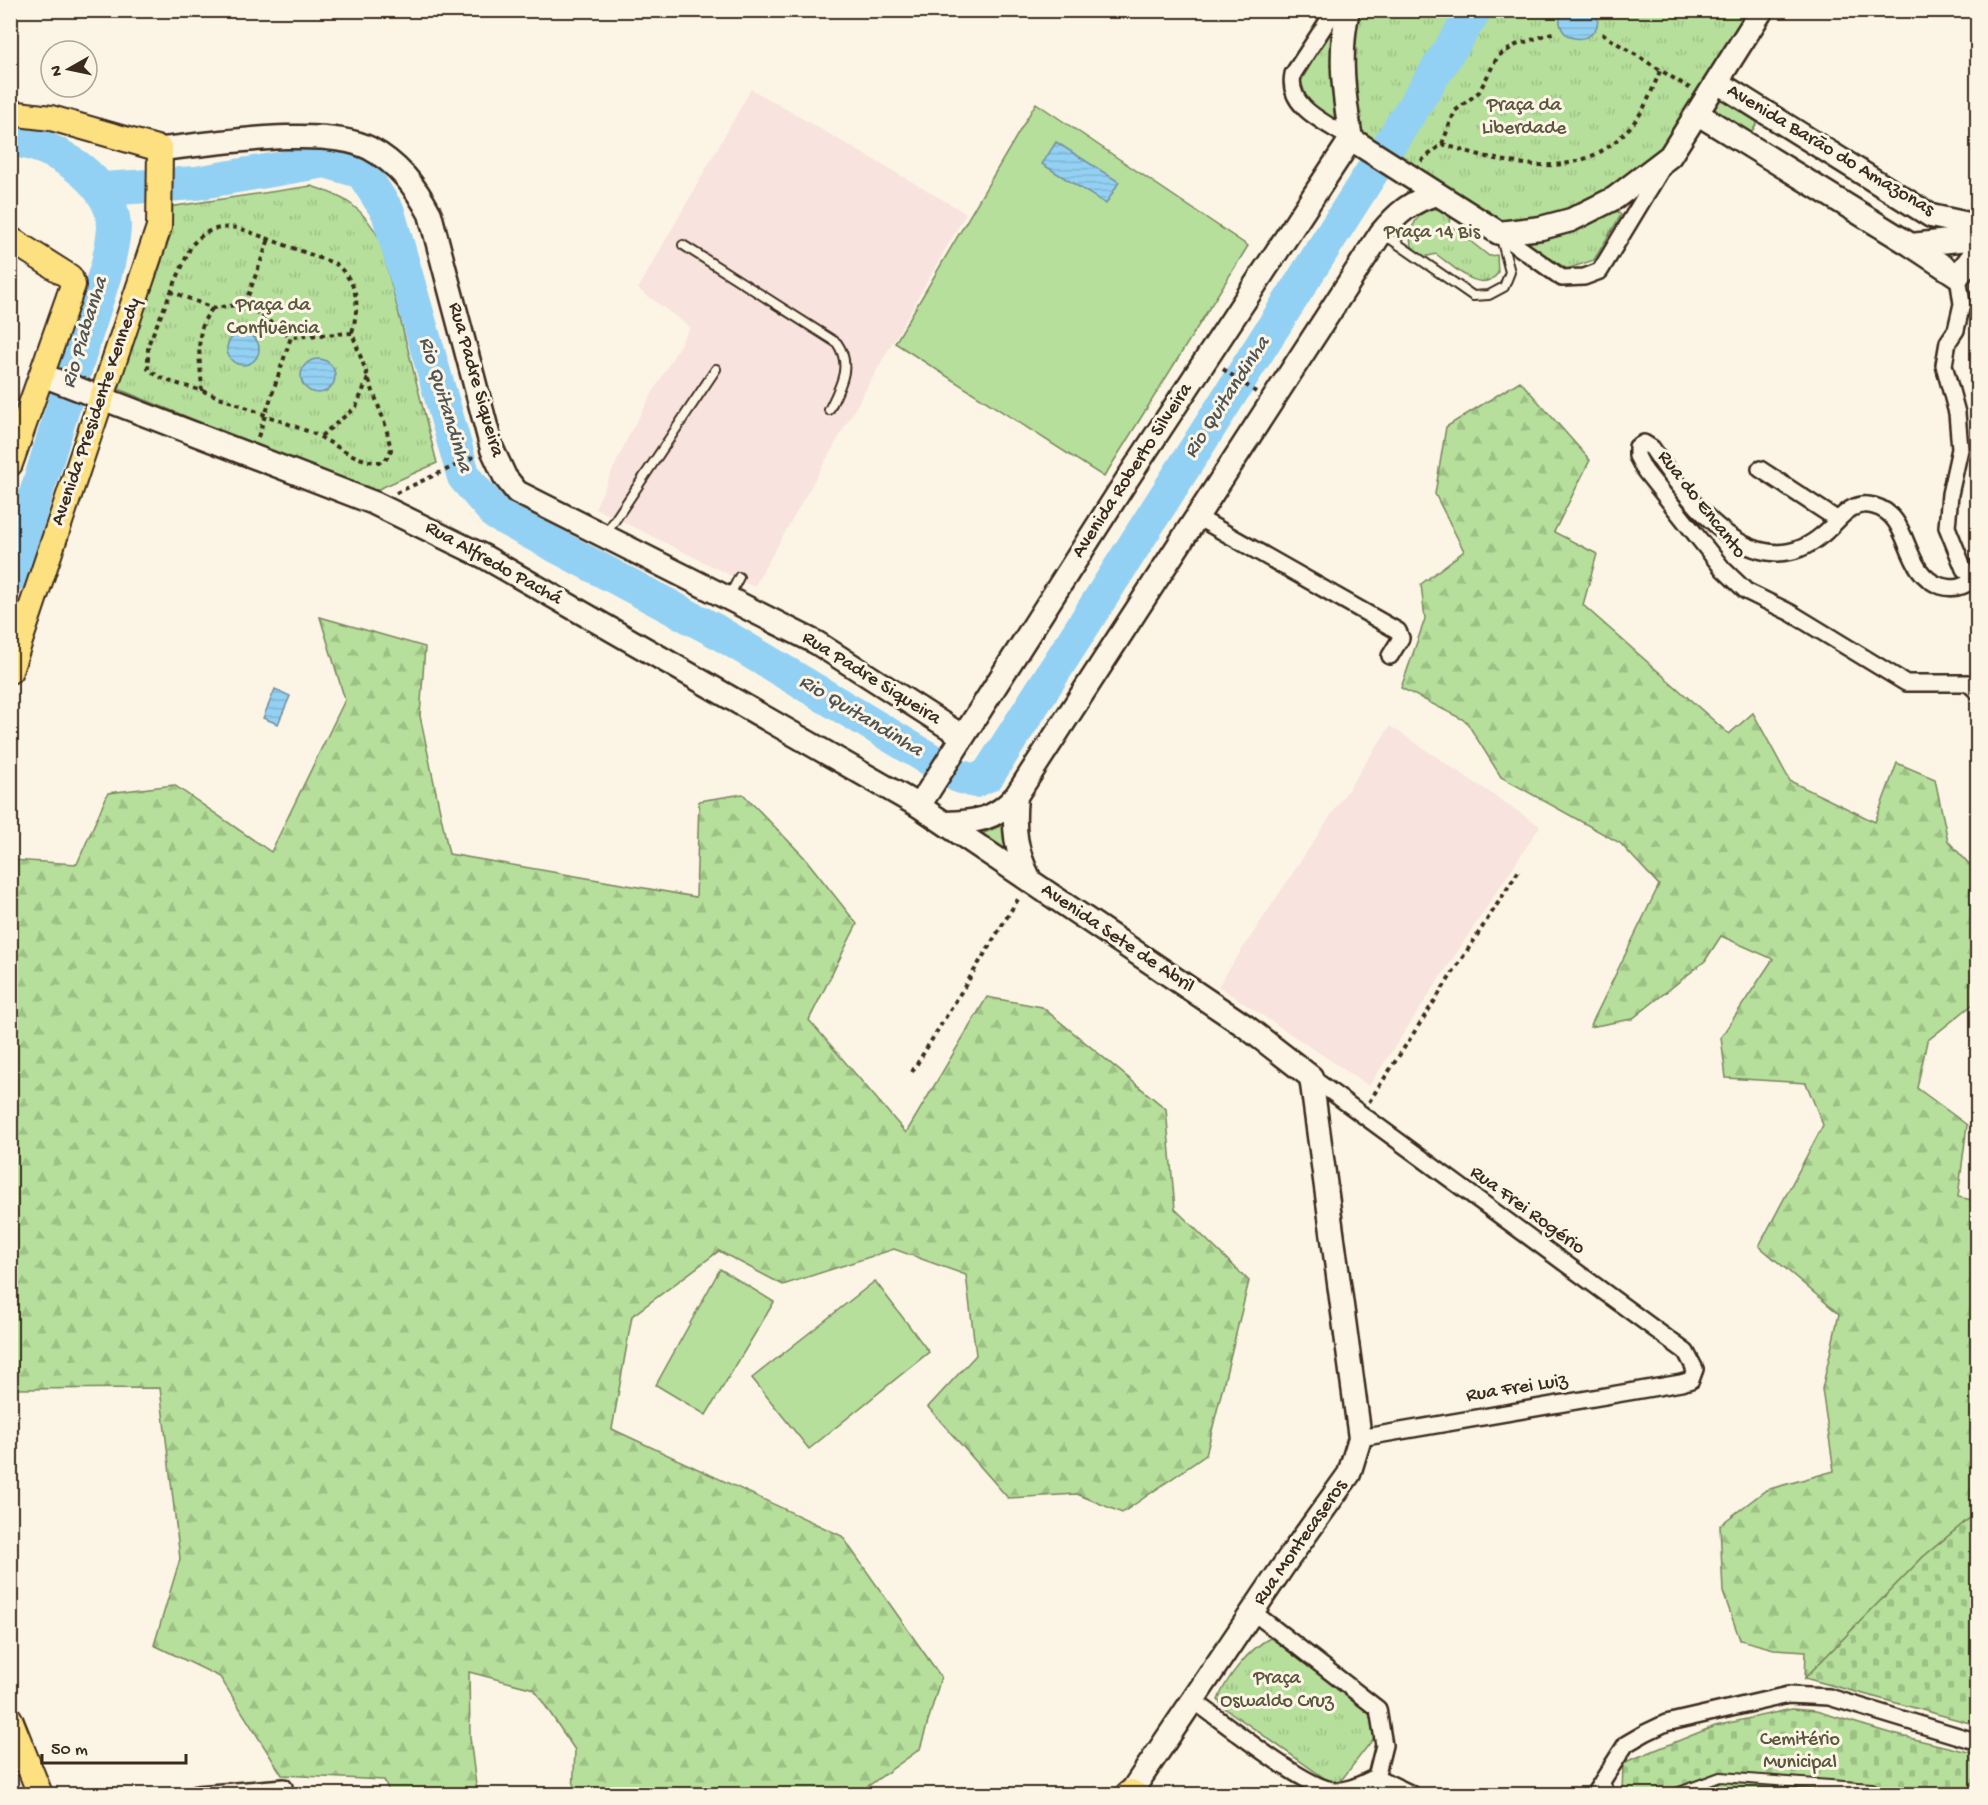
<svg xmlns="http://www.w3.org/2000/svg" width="1988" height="1805" viewBox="0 0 1988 1805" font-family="'Gochi Hand',sans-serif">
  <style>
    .built { fill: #f8e3de }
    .grass { fill: #b6df9b; stroke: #78845c; stroke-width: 1.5 }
    .forest { fill: url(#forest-firs); stroke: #78845c; stroke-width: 1.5 }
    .cemetery { fill: url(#cemetery-stones); stroke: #78845c; stroke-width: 1.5 }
    .park { fill: url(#park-tufts); stroke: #78845c; stroke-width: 1.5 }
    .water { fill: url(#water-rules); stroke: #708e9e; stroke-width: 1.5 }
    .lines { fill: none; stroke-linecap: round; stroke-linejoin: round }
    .river { stroke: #93d1f4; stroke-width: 34 }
    .lane-casing { stroke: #3b2a1e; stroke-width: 12 }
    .street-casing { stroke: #3b2a1e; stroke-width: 20 }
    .secondary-casing { stroke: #3b2a1e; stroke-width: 27 }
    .primary-casing { stroke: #3b2a1e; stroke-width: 28 }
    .path { stroke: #3b2a1e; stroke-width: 4; stroke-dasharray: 4.5 4.5; stroke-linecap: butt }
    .lane { stroke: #fcf5e5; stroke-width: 8 }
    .street { stroke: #fcf5e5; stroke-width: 15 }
    .secondary { stroke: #fcf5e5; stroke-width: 22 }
    .primary { stroke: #fde080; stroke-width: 24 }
    .labels { text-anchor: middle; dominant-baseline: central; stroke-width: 6; stroke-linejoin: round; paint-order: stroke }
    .park-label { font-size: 20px; fill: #5a573d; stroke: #fcf5e5 }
    .street-label { font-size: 20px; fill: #3b2a1e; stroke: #fcf5e5 }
    .water-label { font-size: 21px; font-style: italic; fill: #515454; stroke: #fcf5e5 }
  </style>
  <defs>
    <pattern id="forest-firs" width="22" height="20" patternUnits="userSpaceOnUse" patternTransform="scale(1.5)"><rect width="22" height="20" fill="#b6df9b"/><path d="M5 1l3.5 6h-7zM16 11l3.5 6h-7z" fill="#9dc085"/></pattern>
    <pattern id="cemetery-stones" width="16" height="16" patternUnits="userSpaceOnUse" patternTransform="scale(1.5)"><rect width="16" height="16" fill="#b6df9b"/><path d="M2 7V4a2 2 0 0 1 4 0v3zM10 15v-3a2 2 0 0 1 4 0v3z" fill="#9dc085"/></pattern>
    <pattern id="park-tufts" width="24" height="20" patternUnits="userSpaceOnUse" patternTransform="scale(1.5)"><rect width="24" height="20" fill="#b6df9b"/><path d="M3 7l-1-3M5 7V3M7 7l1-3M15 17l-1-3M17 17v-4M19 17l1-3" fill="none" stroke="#9dc085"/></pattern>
    <pattern id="water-rules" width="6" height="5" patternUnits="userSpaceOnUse" patternTransform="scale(1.5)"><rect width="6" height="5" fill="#93d1f4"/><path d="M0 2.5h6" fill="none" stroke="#80b4d1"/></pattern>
  </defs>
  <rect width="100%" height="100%" fill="#fcf5e5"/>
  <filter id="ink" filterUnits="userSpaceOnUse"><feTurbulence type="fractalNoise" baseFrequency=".0167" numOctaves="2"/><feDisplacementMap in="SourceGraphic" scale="12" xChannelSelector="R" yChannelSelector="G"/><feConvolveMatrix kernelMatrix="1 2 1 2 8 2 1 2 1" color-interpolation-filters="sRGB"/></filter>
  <g filter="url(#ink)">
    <!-- built -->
    <path class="built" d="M751,89L966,213L754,587L595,508L630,433L690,327L638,289Z
      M1390,726L1540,826L1369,1086L1218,986Z"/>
    <!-- grass -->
    <path class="grass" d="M1722,96L1758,121L1750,135L1713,111Z
      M1036,103L1248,246L1104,477L895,343Z
      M1977,285V332L1972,340L1971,337Z
      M1005,824L1010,858L977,836Z
      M720,1269L774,1302L706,1415L656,1385Z
      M875,1281L929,1352L809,1449L752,1378Z"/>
    <!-- forest -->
    <path class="forest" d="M1520,381L1590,460L1554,532L1597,554L1583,605L1729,734L1753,713L1790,781L1875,822L1897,763L1935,779L1948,841L1971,866L1977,858V1001L1927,1041L1917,1088L1967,1125L1958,1197L1977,1201V1512L1923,1557L1805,1678L1806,1651L1774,1649L1740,1640L1723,1592L1720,1525L1766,1490L1834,1471L1822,1389L1839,1314L1759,1246L1823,1125L1806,1083L1726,1078L1721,1037L1773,959L1721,936L1705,961L1632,1019L1590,1027L1659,885L1620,843L1501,777L1466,721L1401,688L1425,619L1421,584L1464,551L1435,494L1446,427Z
      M320,617L425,647L420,716L449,854L696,897L699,801L743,794L804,857L857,924L809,1020L906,1133L987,997L1042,1007L1166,1109L1175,1209L1249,1281L1206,1455L1122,1513L1077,1494L1008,1498L928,1407L976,1355L966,1275L894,1249L783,1285L719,1251L632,1316L612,1429L842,1536L941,1677L920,1749L857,1794H573L575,1750L534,1689L469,1672L470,1737L477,1794H390L384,1780L282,1775L220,1677L154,1645L180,1559L160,1388L11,1389V860L77,864L108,793L174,785L271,852L345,700Z"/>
    <!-- cemetery -->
    <path class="cemetery" d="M1977,1512V1725L1805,1678L1923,1557Z
      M1792,1709L1816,1711L1893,1734L1977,1754V1794H1622L1623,1763L1715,1726Z"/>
    <!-- park -->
    <path class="park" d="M1351,11H1757L1667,154L1570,217L1499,228L1353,136Z
      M1334,25L1338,27L1337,122L1308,103L1301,81Z
      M311,186C344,196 364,208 380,240L437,463L372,492L116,388L162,261L169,207Z
      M1428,209H1444L1451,214L1450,225L1489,256L1497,255L1498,273C1481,296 1453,266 1436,254L1424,257C1401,245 1410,221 1428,209Z
      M1615,209L1621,215L1594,260L1567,269L1523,241Z
      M1270,1638L1295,1650L1368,1711L1376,1732L1374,1738L1343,1778L1336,1782H1330L1223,1707L1218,1700C1226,1678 1249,1649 1270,1638Z"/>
    <!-- water -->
    <path class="water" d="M1561,11H1596C1608,46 1551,49 1561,11Z
      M1056,142L1119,182L1106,204L1042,164Z
      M227 349a16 16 0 1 1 32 0a16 16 0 1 1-32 0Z
      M301 376a17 17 0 1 1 34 0a17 17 0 1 1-34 0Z
      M275,689L290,696L278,724L263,718Z"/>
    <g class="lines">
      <!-- river -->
      <path class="river" d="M10,140C52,142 113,181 114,226C114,238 110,252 108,264L10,577
        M102,189L196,183L325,161L362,172L388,212L464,477L496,514L716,631L958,776L975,781L988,775L1475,10"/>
      <defs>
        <path id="lane" d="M1382,233L1473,296L1489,295L1504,287L1510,272L1501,238
          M683,245L837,343C853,366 840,387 829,410
          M605,535L716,369
          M729,597L739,577
          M1604,1781L1611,1794
          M1674,1794L1720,1777L1872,1788"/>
        <path id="street" d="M1335,10L1293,74C1286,108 1327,123 1351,139
          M1499,233L1562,278L1584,277L1600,271L1664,165
          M1958,276L1962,304L1956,330L1948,342L1944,365L1957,413L1960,449L1950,494L1947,527L1964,569L1978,581
          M1760,469L1838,520
          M1197,517L1398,631L1401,638L1390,656
          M1975,579C1964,587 1954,590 1941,586C1901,573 1913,516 1874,506C1849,499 1839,522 1822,535C1755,592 1686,499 1652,448L1644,443L1637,447V456L1645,471L1723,569L1746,591L1791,613L1906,683H1968L1978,692
          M1311,1077L1686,1352L1695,1369L1691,1380L1681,1383L1360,1438
          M1194,1701C1223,1721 1303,1787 1333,1790C1348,1792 1363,1783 1376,1777L1384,1745L1378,1709L1253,1612
          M1376,1777L1412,1794
          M197,1794L284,1787
          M1594,1794L1626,1744L1645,1733L1666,1723L1788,1695L1829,1697L1978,1742"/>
        <path id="secondary" d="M1348,10C1338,53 1344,96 1351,139
          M1717,82L1931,216L1978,226
          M1698,114L1911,245L1978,238
          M1351,139L1499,233L1541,228L1571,220L1615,198L1670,156L1762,10
          M160,149C212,144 324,125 369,148C399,164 415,186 430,214L492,449L505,477L517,492L817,643L962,736
          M1911,245L1958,276L1978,250
          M42,375L374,503L483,556L919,806L1245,1026L1311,1077L1360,1438L1349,1474L1286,1562L1131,1792
          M1016,796C1013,829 1015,850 1030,880
          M919,806L1128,478L1351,139
          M945,823C976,822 995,820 1016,796L1381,233C1398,213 1411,201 1437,194"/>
        <path id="primary" d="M10,113L51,118L160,149L159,227L10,671
          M10,239L70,277L73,285L10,464
          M10,1719L40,1794
          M1128,1794L1131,1792L1135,1794"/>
      </defs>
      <!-- lane casing -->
      <use href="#lane" class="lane-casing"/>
      <!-- street casing -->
      <use href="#street" class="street-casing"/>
      <!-- secondary casing -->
      <use href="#secondary" class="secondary-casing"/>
      <!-- primary casing -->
      <use href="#primary" class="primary-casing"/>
      <!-- path -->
      <path class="path" d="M1602,34L1691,89
        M1442,144C1506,163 1578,187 1630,127C1645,111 1652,90 1660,71
        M1421,161L1442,144L1455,111L1479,92L1498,56L1516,45L1555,32
        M170,291L213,308L245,304L291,337
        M245,304L269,239
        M1223,369L1256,392
        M202,391C201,363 192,330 213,308
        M321,436L356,407L368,378
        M258,437L291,337L352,333L386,427L391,450L385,461C361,467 332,441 310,432C274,419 239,404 203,391C184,385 163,382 148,369V345L191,246C206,229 217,226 239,228L336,264C360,286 359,304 352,333
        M396,493L474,457
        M912,1072L1020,896
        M1369,1102L1520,869"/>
      <!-- lane -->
      <use href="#lane" class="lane"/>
      <!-- street -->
      <use href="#street" class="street"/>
      <!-- secondary -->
      <use href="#secondary" class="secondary"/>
      <!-- primary -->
      <use href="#primary" class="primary"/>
    </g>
  </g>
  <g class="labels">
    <!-- park labels -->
    <g class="park-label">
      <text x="1524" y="106">Praça da<tspan x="1524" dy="23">Liberdade</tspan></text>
      <text x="1432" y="233">Praça 14 Bis</text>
      <text x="273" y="306">Praça da<tspan x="273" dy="23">Confluência</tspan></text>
      <text x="1277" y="1679">Praça<tspan x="1277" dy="23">Oswaldo Cruz</tspan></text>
      <text x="1800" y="1740">Cemitério<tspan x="1800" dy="23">Municipal</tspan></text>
    </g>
    <!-- street labels -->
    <g class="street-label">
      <text transform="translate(1830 151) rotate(31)">Avenida Barão do Amazonas</text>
      <text transform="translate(475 380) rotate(74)">Rua Padre Siqueira</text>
      <text transform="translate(97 412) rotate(-71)">Avenida Presidente Kennedy</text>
      <text transform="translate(1133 471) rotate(-57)">Avenida Roberto Silveira</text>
      <text transform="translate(1701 505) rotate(52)">Rua do Encanto</text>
      <text transform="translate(493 564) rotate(29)">Rua Alfredo Pachá</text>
      <text transform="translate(871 679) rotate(32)">Rua Padre Siqueira</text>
      <text transform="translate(1117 939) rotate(34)">Avenida Sete de Abril</text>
      <text transform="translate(1527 1211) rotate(36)">Rua Frei Rogério</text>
      <text transform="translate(1517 1389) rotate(-9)">Rua Frei Luiz</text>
      <text transform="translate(1301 1543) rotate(-55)">Rua Montecaseros</text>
    </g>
    <!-- water labels -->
    <g class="water-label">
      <text transform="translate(86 333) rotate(-73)">Rio Piabanha</text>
      <text transform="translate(1228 398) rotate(-57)">Rio Quitandinha</text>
      <text transform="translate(444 405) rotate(73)">Rio Quitandinha</text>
      <text transform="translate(860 717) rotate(31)">Rio Quitandinha</text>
    </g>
  </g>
  <!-- margin -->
  <rect width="1988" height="1805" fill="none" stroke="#fcf5e5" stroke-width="36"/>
  <rect x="18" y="18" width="1952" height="1769" fill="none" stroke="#3b2a1e" stroke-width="2" filter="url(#ink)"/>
  <!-- north arrow -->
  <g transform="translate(69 69) rotate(261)"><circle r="28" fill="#fcf5e5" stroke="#afa495" stroke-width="1.5"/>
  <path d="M0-4.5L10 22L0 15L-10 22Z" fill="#3b2a1e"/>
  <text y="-9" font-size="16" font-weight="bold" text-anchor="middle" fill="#3b2a1e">N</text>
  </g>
  <!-- scale -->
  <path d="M42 1754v9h144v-9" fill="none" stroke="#3b2a1e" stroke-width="3"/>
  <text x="51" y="1754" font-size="18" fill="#3b2a1e" stroke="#fcf5e5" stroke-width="4.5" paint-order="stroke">50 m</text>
</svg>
